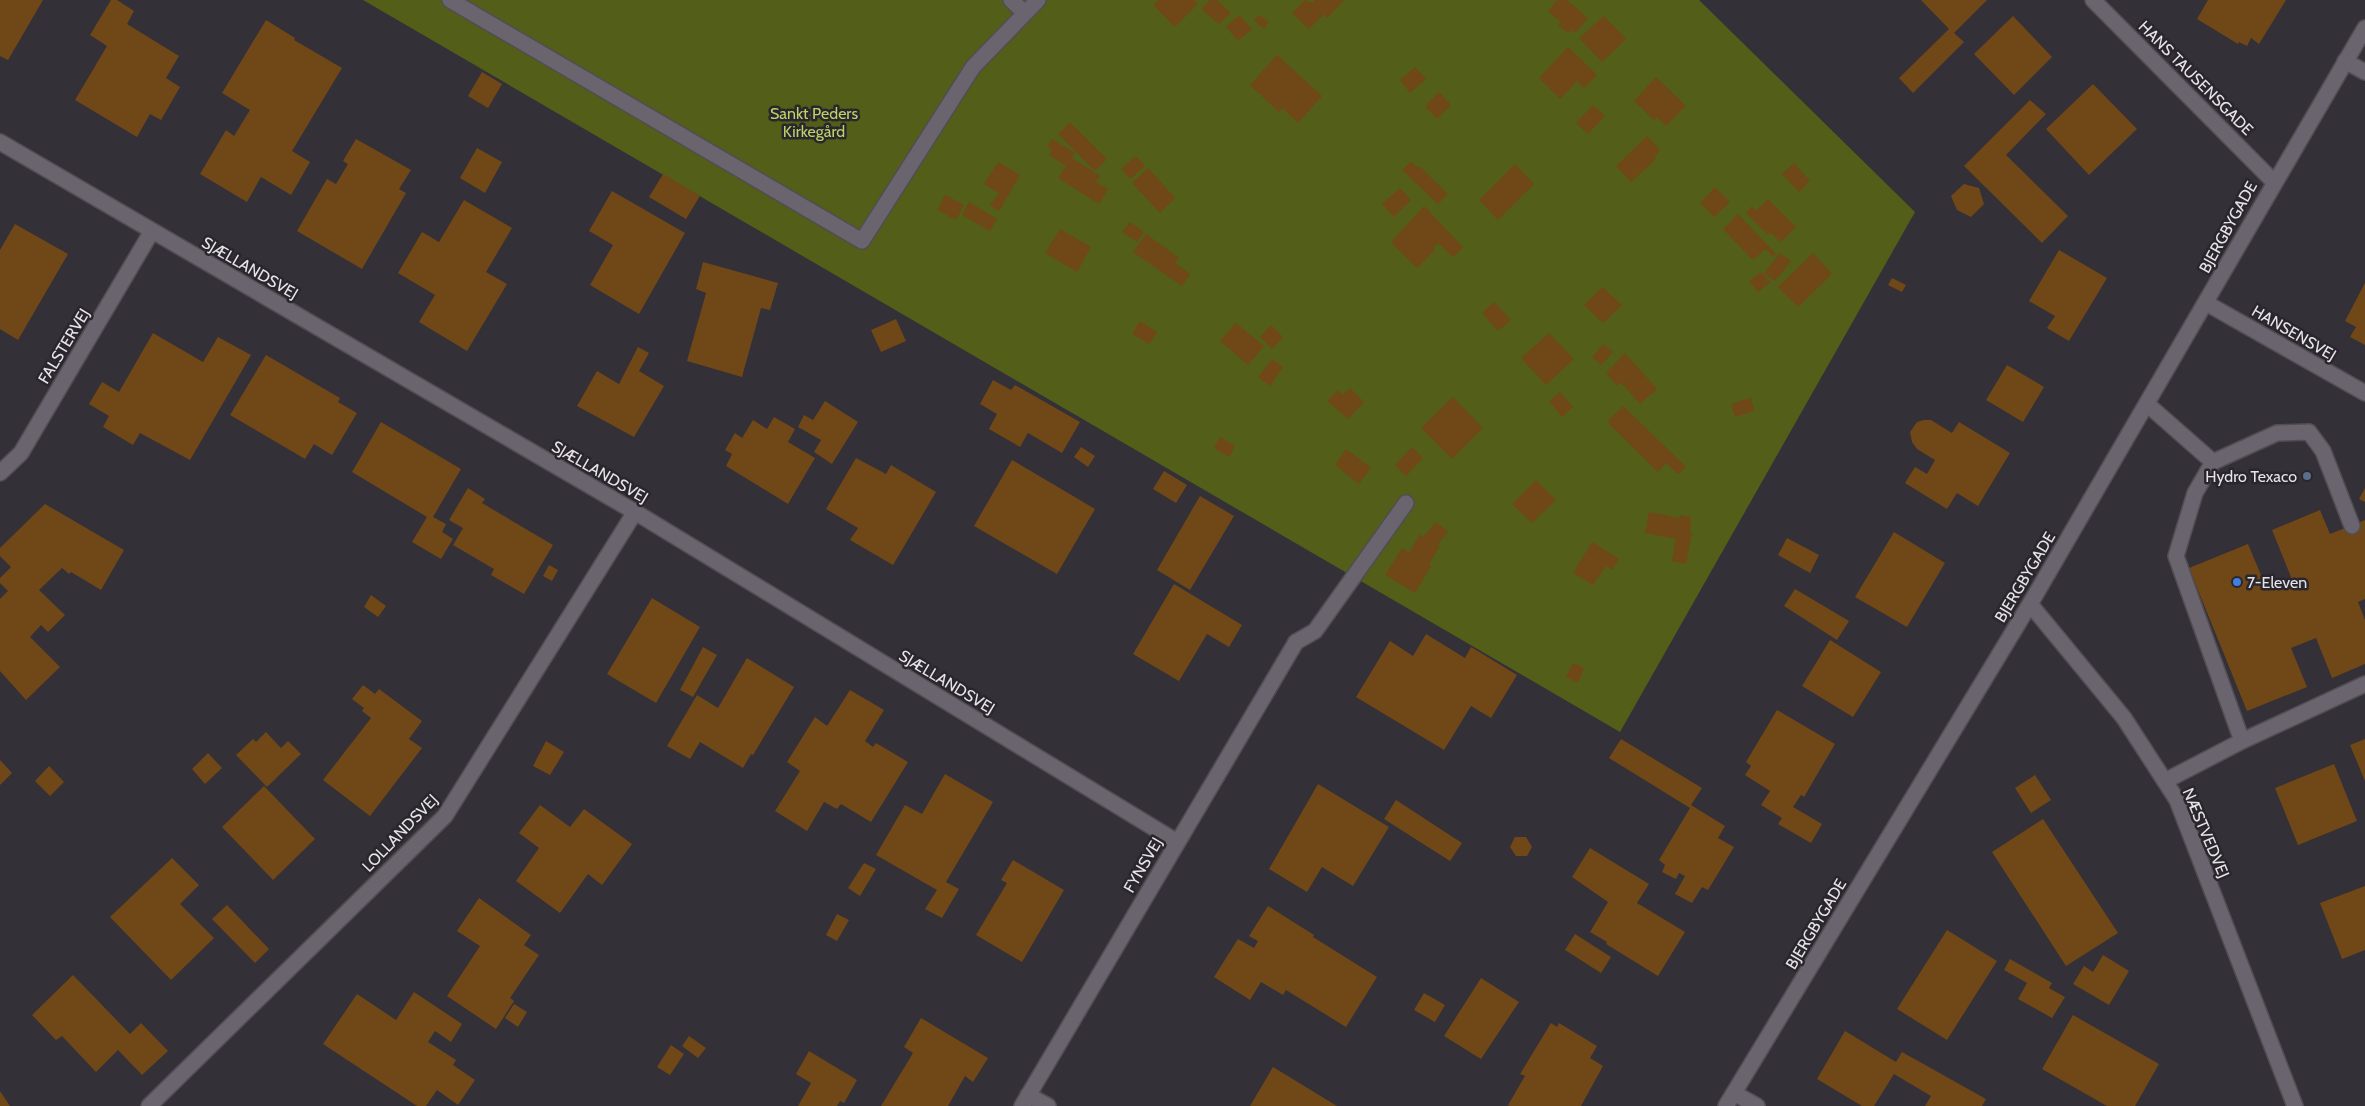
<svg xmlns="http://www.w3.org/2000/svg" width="2365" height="1106" viewBox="0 0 2365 1106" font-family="Cabin,sans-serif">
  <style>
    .green { fill: #535e18 }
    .building { fill: #704717 }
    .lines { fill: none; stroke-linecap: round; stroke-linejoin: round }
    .lane-casing { stroke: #514d53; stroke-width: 18 }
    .street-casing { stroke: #514d53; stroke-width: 18 }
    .secondary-casing { stroke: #514d53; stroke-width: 18 }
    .lane { stroke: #69646d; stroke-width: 15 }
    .street { stroke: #69646d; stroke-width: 15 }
    .secondary { stroke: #69646d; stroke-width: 15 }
    .service-dot { fill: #5c6f8a; stroke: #2a262d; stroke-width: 2 }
    .shop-dot { fill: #3f7fe0; stroke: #2a262d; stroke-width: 2 }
    .labels { text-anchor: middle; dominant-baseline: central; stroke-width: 5; stroke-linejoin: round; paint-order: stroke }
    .street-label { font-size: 16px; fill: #e6e4e8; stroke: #2a262d }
    .park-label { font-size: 16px; fill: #bdd268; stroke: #2a262d }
    .poi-label { font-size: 16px; fill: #e6e4e8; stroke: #2a262d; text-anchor: end }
  </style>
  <rect width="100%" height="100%" fill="#343037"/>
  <!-- green -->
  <path class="green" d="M363,0H1699L1915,212L1620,732Z"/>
  <!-- building -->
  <path class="building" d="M0,0H43L8,60L0,56Z
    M111,0H117L134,11L127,24L179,56L166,78L180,87L161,120L150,114L137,137L75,100L107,46L90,35Z
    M1159,0H1194L1198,4L1175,27L1153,5Z
    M1210,0H1217L1231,13L1219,24L1201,9Z
    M1305,0L1312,3L1315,0H1344L1327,18L1324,14L1309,29L1292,13Z
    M1557,0H1567L1588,18L1575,33L1571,30L1568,33L1558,25L1561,22L1548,11Z
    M1921,0H1987L1954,33L1964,42L1913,93L1899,78L1949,29Z
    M2208,0H2286L2259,44L2251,38L2247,46L2239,42L2238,44L2197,19Z
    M1239,15L1252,29L1238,41L1226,27Z
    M1259,15L1269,22L1264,29L1254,20Z
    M1604,16L1626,39L1602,62L1579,38Z
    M2013,16L2052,57L2014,95L1974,54Z
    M266,20L295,38L294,40L342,68L292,151L310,162L291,195L261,177L247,202L200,174L226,130L234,136L250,110L222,93Z
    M1568,47L1597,75L1584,88L1577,81L1560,99L1539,78Z
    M1277,55L1322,96L1298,123L1282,108L1279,112L1250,85Z
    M1415,67L1426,79L1410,93L1400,80Z
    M482,72L502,84L488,108L468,96Z
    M1656,77L1686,106L1666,126L1657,117L1654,120L1634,101Z
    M2093,84L2137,129L2089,175L2046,129Z
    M1439,92L1451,105L1437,119L1425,106Z
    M2030,100L2046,114L2006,155L2068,216L2042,243L1964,166Z
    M1593,105L1605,116L1588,134L1576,123Z
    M1070,122L1107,159L1095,171L1058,134Z
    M1647,136L1660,150L1654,157L1656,159L1631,182L1616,166Z
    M356,139L411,170L399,189L406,193L362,269L297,231L327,179L336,184L348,164L343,161Z
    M1052,139L1075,153L1072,158L1100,176L1096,182L1108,189L1099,204L1058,178L1066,166L1049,155L1052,150L1047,146Z
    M477,148L502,162L485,193L460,178Z
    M1136,156L1145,166L1130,179L1121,169Z
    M1411,161L1417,168L1419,166L1448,194L1438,204L1402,170Z
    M998,162L1020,175L999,211L990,205L999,193L984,184Z
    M1794,163L1810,181L1799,192L1782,174Z
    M1515,164L1534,184L1498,220L1479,200Z
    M1148,168L1175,198L1160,213L1132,183Z
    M663,174L700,196L686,219L649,197Z
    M1964,184L1979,188L1984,204L1971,217L1957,210L1951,196Z
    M1715,187L1730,202L1714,217L1700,203Z
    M1400,188L1411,200L1394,217L1382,204Z
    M612,191L685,233L639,314L590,285L613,245L589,231Z
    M945,195L964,205L956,220L937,210Z
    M1768,199L1796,227L1781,242L1770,232L1768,235L1746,213L1752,206L1756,211Z
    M464,200L512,228L486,272L507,284L467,351L419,322L435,295L398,273L422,232L439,242Z
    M969,202L997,219L990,231L962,215Z
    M1424,206L1463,247L1453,257L1438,243L1433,248L1435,250L1417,268L1391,242Z
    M1738,214L1776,254L1773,256L1765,249L1753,260L1723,229Z
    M1130,222L1144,232L1137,242L1122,232Z
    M15,224L68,254L18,340L0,329V250Z
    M1060,229L1091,247L1077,272L1045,253Z
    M1146,234L1179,258L1175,263L1190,274L1182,286L1133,252Z
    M2059,250L2107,278L2069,341L2047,328L2055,316L2029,301Z
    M1780,253L1791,261L1775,281L1764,273Z
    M1813,253L1832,274L1798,307L1778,287Z
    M703,262L778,283L770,310L761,308L742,377L687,361L706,293L696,289Z
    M1761,272L1770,282L1758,292L1749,281Z
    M1892,278L1906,285L1902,292L1888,285Z
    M2365,283V345L2350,337L2356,327L2345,321Z
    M1602,287L1622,305L1603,323L1584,305Z
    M1494,302L1511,320L1498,331L1482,313Z
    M896,319L906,341L881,352L871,330Z
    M1140,321L1157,332L1149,344L1132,334Z
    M1236,323L1264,346L1248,365L1220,341Z
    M1271,325L1283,337L1272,349L1260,337Z
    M153,333L203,362L218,337L251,355L190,460L140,433L133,445L103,427L109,416L89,404L102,382L119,392Z
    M1549,333L1574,359L1546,385L1521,358Z
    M1603,344L1613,352L1601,365L1592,357Z
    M638,347L649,353L639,371L664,386L634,437L577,406L597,371L619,384Z
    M1625,353L1657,389L1640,404L1621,382L1617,386L1606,373Z
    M266,355L340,398L338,402L357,413L332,455L314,444L305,459L230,415Z
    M1272,359L1283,367L1270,386L1258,377Z
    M2007,365L2044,387L2023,422L1986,400Z
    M993,380L1011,390L1015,385L1080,422L1062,453L1028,433L1020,447L989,429L997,414L980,404Z
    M1350,388L1364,402L1348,419L1327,401L1338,390L1343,395Z
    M1560,392L1573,407L1562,417L1549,401Z
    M1453,397L1483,428L1452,459L1421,428Z
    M1751,398L1754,411L1735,417L1731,404Z
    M825,401L858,422L832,464L814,452L821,440L798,427L804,415L813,420Z
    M1623,406L1686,467L1678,474L1666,463L1658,472L1607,422Z
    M774,417L795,429L788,442L815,458L788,504L726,466L732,454L725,450L735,433L742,438L753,420L767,429Z
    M1924,420H1931L1952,433L1959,422L2010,453L1978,506L1957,493L1947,509L1905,483L1915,467L1927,474L1935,460L1917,449L1912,442L1910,432L1917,422Z
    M381,422L461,469L433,517L446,524L442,532L453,539L441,559L412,542L427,517L352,472Z
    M1220,437L1235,446L1229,457L1214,448Z
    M1081,447L1095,456L1088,467L1074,457Z
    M1412,447L1423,458L1406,476L1395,465Z
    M1346,449L1371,468L1359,484L1335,465Z
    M856,458L886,474L891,465L936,492L893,565L850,540L858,528L826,509Z
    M1012,460L1095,509L1057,574L974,526Z
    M1164,471L1187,485L1176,503L1153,489Z
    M1536,480L1556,500L1532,523L1512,504Z
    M468,488L485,499L482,503L553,545L524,594L491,575L494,569L453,545L463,528L449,520Z
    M2365,488V502L2359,499Z
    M1200,496L1234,516L1190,590L1157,570Z
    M45,504L124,550L101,590L71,572L69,574L62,568L39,590L65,615L48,632L41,625L30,637L60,667L26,700L0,671V599L8,591L0,583V578L11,567L0,556V548Z
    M2320,510L2330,534L2365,520V599L2358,602L2365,620V664L2332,678L2316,638L2291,648L2307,687L2247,711L2189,568L2248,544L2266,587L2291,577L2272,530Z
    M1649,512L1680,518V515L1691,517L1690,532H1692L1686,564L1672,561L1676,539L1645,533Z
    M1436,522L1448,532L1437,545L1440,546L1429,564L1431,566L1415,593L1385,575L1402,548L1409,553L1420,534L1423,537Z
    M1894,532L1945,563L1907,627L1855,597Z
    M1787,538L1819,555L1810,573L1778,555Z
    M1592,542L1619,559L1612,570L1606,566L1593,585L1573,573Z
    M549,565L558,570L552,581L543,576Z
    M1174,584L1242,625L1229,647L1207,634L1179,681L1133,654Z
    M1795,589L1849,621L1837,640L1784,606Z
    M371,595L386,606L378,617L364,607Z
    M652,598L700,627L656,703L607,674Z
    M1426,634L1465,658L1471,647L1517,675L1491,718L1471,706L1444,750L1356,697L1390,641L1413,656Z
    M1830,640L1881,672L1853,717L1802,686Z
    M703,647L717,655L693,697L680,690Z
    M747,658L794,687L753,755L751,754L743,768L700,742L690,759L667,746L697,695L718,708Z
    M1573,663L1584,668L1578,683L1566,677Z
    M363,685L375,694L379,689L422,721L409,739L422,748L370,816L323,780L371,718L362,711L364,708L352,699Z
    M850,690L884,710L865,741L873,747L876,743L908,762L871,822L841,804L837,809L824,802L807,831L775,811L800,771L787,762L815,717L827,726Z
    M1777,710L1835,744L1804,797L1801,795L1793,807L1822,824L1811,843L1778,824L1782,818L1761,805L1770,791L1745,775L1751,766L1746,762Z
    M266,732L281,748L288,741L301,754L267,787L236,755L253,739L256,742Z
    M1621,739L1702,788L1691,805L1725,826L1718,838L1734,847L1708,890L1702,887L1692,903L1675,894L1685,876L1679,873L1676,879L1662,872L1665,865L1659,860L1690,808L1609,758Z
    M2365,739V781L2350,745Z
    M546,741L564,752L550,775L533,766Z
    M208,753L222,768L205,784L192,769Z
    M0,760L12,773L0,785Z
    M2334,764L2357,821L2298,845L2275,788Z
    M49,766L64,782L50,796L35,781Z
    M945,774L993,802L946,882L959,889L942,918L925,909L937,890L876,855L905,805L922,814Z
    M2035,775L2051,800L2031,813L2015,788Z
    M1318,784L1389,827L1353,886L1322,867L1307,892L1269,869Z
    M264,786L315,839L273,880L222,827Z
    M1396,800L1462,843L1450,861L1384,819Z
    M540,805L570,827L584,809L632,844L602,885L588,874L560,913L516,881L539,848L519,833Z
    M2043,819L2118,933L2066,966L1992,852Z
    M1515,837H1526L1532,847L1527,856H1516L1510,847Z
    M1590,848L1649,884L1637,903L1685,932L1658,976L1606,944L1607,942L1590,932L1608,902L1572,877Z
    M172,858L199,885L180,904L214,938L171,980L110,917Z
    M1013,860L1064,890L1022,962L976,935L1007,883L1001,880Z
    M864,863L876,869L860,896L848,888Z
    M2365,886V950L2342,959L2320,903Z
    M479,898L531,935L524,945L539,955L510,998L514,1001L496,1029L447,996L480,946L457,931Z
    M227,905L269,949L255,963L212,919Z
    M1268,906L1314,935L1313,937L1377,977L1346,1027L1286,990L1283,995L1261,982L1250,1000L1214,977L1238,939L1254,948L1258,941L1249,936Z
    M837,914L849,920L837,941L826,935Z
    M1947,930L1997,961L1947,1040L1897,1009Z
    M1575,934L1611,957L1601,973L1565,950Z
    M2103,955L2129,971L2109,1005L2073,984L2084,966L2093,972Z
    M2010,959L2052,983L2049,988L2065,997L2052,1018L2018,999L2027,983L2004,970Z
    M73,975L130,1034L141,1023L168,1051L142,1075L118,1050L96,1072L62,1036L56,1040L32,1015Z
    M1481,978L1519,1002L1481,1059L1444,1036Z
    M414,992L462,1024L451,1042L435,1031L428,1042L456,1060L453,1065L475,1080L458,1105L437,1090L426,1106H417L323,1044L357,994L396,1020Z
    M1424,993L1445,1005L1435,1022L1414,1010Z
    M514,1004L527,1012L518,1027L505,1018Z
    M2073,1015L2159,1064L2135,1106H2107L2042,1069Z
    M921,1018L988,1058L973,1082L965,1076L948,1106H881L913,1053L904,1047Z
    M1551,1023L1557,1027L1559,1023L1597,1046L1590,1058L1603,1066L1581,1106H1510L1508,1105L1525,1076L1520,1074Z
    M1845,1031L1896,1062L1902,1052L1986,1099L1982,1106H1925L1931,1096L1894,1074L1874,1106H1862L1817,1079Z
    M689,1036L706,1048L698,1058L682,1046Z
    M671,1045L684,1054L670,1075L657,1067Z
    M809,1051L857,1080L844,1103L840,1101L837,1106H798L811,1083L796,1074Z
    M1273,1067L1337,1106H1250Z
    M0,1091L10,1106H0Z"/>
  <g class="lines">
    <defs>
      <path id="lane" d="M450,0L862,241L973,67L1038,0
        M1011,0L1025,13
        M2147,404L2213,462L2195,493L2176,556L2242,741L2165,781
        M2213,462L2277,433L2309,432L2323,451L2352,526
        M1296,642L1315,631L1406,503
        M2242,741L2365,684"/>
      <path id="street" d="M2093,0L2274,182
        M2345,61L2365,72
        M0,142L635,512L1177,842
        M2206,303L2365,393
        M0,473L21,453L152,231
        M1734,1093L1757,1106
        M1028,1095L1048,1106
        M149,1106L445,816L635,512
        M1022,1106L1296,642"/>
      <path id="secondary" d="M2030,604L2124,718L2177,800L2295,1106
        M1726,1106L2030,604L2365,28"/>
    </defs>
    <!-- lane casing -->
    <use href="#lane" class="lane-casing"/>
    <!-- street casing -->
    <use href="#street" class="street-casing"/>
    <!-- secondary casing -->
    <use href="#secondary" class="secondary-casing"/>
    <!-- lane -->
    <use href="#lane" class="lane"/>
    <!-- street -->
    <use href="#street" class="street"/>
    <!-- secondary -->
    <use href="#secondary" class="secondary"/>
  </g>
  <!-- markers -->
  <circle class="service-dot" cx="2307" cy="476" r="5"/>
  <circle class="shop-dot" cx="2237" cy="582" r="5"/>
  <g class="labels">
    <!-- street labels -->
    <g class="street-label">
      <text transform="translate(2196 78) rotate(45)">HANS TAUSENSGADE</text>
      <text transform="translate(2228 227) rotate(-61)">BJERGBYGADE</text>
      <text transform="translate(250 268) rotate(30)">SJÆLLANDSVEJ</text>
      <text transform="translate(2294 333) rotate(30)">HANSENSVEJ</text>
      <text transform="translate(64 346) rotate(-59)">FALSTERVEJ</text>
      <text transform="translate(600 472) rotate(30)">SJÆLLANDSVEJ</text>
      <text transform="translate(2025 577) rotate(-59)">BJERGBYGADE</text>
      <text transform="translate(947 682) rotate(31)">SJÆLLANDSVEJ</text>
      <text transform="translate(400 833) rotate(-46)">LOLLANDSVEJ</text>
      <text transform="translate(2206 833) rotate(67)">NÆSTVEDVEJ</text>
      <text transform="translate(1143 865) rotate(-60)">FYNSVEJ</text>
      <text transform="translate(1816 924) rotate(-59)">BJERGBYGADE</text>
    </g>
    <!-- park labels -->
    <g class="park-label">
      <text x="814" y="113">Sankt Peders<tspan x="814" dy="18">Kirkegård</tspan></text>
    </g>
    <!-- poi labels -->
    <g class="poi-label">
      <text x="2297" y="476">Hydro Texaco</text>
      <text x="2247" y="582" text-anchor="start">7-Eleven</text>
    </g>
  </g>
</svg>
